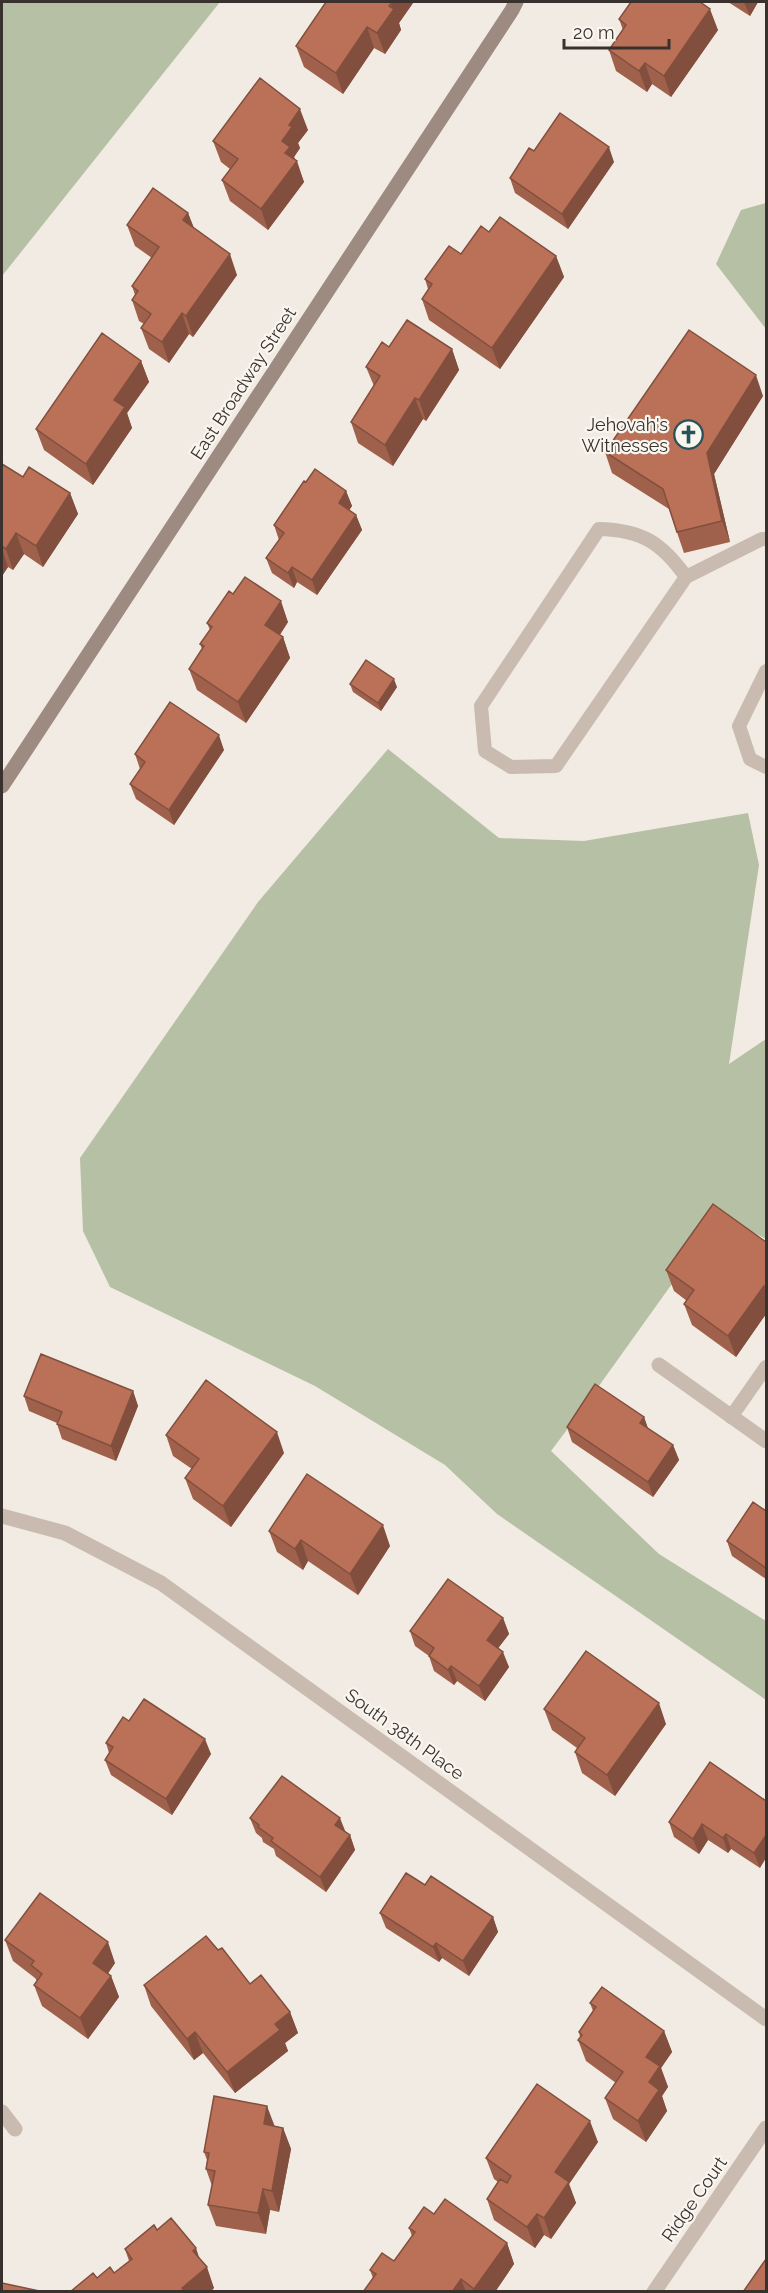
<svg xmlns="http://www.w3.org/2000/svg" width="768" height="2293" viewBox="0 0 768 2293" font-family="Raleway,sans-serif">
  <style>
    .green { fill: #b6c0a4 }
    .lines { fill: none; stroke-linecap: round; stroke-linejoin: round }
    .lane { stroke: #c9bbaf; stroke-width: 14 }
    .street { stroke: #c9bbaf; stroke-width: 15 }
    .secondary { stroke: #9d8b81; stroke-width: 15 }
    .wall { fill: #a0614c }
    .shaded-wall { fill: #824f3e }
    .building { fill: #ba7158; stroke: #824f3e; stroke-width: 1.5 }
    .labels { text-anchor: middle; dominant-baseline: central; stroke-width: 4.5; stroke-linejoin: round; paint-order: stroke }
    .street-label { font-size: 18px; fill: #39312d; stroke: #f9f5ef }
    .poi-label { font-size: 18px; fill: #39312d; stroke: #f9f5ef; text-anchor: end }
  </style>
  <rect width="100%" height="100%" fill="#f2ebe3"/>
  <!-- green -->
  <path class="green" d="M2,2H220L2,276Z
    M766,203V329L716,264L741,210Z
    M388,749L499,838L584,841L748,813L759,865L729,1064L766,1039V1239L725,1218L669,1288L581,1411L551,1451L659,1554L766,1621V1700L497,1514L445,1465L315,1386L110,1287L83,1231L80,1158L258,902Z"/>
  <g class="lines">
    <!-- lane -->
    <path class="lane" d="M686,577C662,543 642,530 599,529L481,706L485,751L511,767L556,766L686,577L762,539H766
      M766,671L739,726L750,759L766,767
      M731,1417L766,1367"/>
    <!-- street -->
    <path class="street" d="M659,1365L766,1441
      M2,1516L65,1533L161,1583L766,2019
      M2,2112L15,2129
      M654,2292L766,2128"/>
    <!-- secondary -->
    <path class="secondary" d="M2,786L512,10L516,2"/>
  </g>
  <!-- wall -->
  <path class="wall" d="M728,2H758L750,16Z
    M413,3L399,23L401,30L385,54L374,48L343,94L304,67L296,46Z
    M619,19L718,30L671,97L652,84L647,92L616,71L609,50L623,30Z
    M308,130L298,143L300,148L294,157L304,182L268,230L230,201L222,180L230,169L221,162L213,141Z
    M534,151L614,162L568,229L515,193L510,178Z
    M188,213L194,228L237,275L193,337L189,334L169,363L149,349L141,328L144,324L139,321L132,300L135,295L132,286L152,258L135,246L127,225Z
    M489,232L556,256L564,277L500,369L429,320L422,299L428,289L425,279L461,254Z
    M389,347L452,349L459,370L426,421L423,419L393,466L358,443L351,422L374,386L366,367Z
    M141,361L149,382L127,413L132,428L93,485L44,450L36,429Z
    M763,396L714,474L730,542L684,553L669,509L612,473L605,452Z
    M2,464L23,477L70,493L78,514L43,567L24,554L13,570L8,567L2,576Z
    M306,482L346,491L352,506L349,510L356,515L362,530L317,595L297,582L294,588L272,573L266,558L279,540L274,525Z
    M233,594L288,622L280,635L283,637L290,658L246,723L197,690L189,669L202,649L200,644L210,630L207,623Z
    M350,684L397,687L381,711L353,692Z
    M224,750L174,825L136,799L130,784L140,769L135,754Z
    M766,1242V1314L736,1357L692,1325L684,1304L687,1301L674,1291L666,1270Z
    M133,1391L138,1406L116,1461L62,1439L57,1424V1423L29,1411L24,1396Z
    M644,1417L648,1428L673,1445L679,1460L653,1497L572,1442L567,1427Z
    M166,1435L284,1453L231,1527L193,1499L185,1478L192,1469L173,1456Z
    M766,1511V1579L732,1556L727,1541Z
    M269,1531L390,1546L358,1595L308,1561L303,1570L277,1552Z
    M503,1618L509,1634L498,1648L509,1667L485,1701L457,1681L454,1685L434,1671L429,1656L415,1646L410,1631Z
    M544,1709L666,1724L615,1796L582,1773L575,1752L577,1748L552,1730Z
    M129,1721L211,1754L172,1815L111,1775L105,1760L109,1753L106,1743Z
    M766,1801L760,1868L731,1849L728,1853L708,1840L699,1854L674,1837L669,1822Z
    M250,1818L345,1832L350,1835L355,1850L326,1892L276,1856L274,1849L263,1842L262,1838L256,1833Z
    M425,1885L493,1917L498,1932L469,1976L442,1958L439,1962L386,1928L380,1913Z
    M5,1940L115,1963L108,1973L111,1976L119,1997L88,2039L42,2006L34,1985L37,1981L35,1978L13,1961Z
    M218,1950L250,1984L290,2012L298,2033L285,2043L288,2051L235,2093L203,2053L194,2060L151,2006L144,1985Z
    M590,2003L664,2031L672,2052L661,2068L668,2087L662,2096L667,2111L646,2142L613,2119L605,2098L616,2083L586,2061L578,2040L580,2037L579,2032L593,2011Z
    M275,2126L283,2128L291,2149L279,2212L270,2210L266,2234L216,2226L208,2205L212,2186L206,2169L207,2160L204,2152Z
    M598,2142L569,2184L576,2203L551,2239L544,2235L535,2248L494,2220L487,2199L498,2182L494,2179L486,2158Z
    M434,2214L507,2243L514,2264L495,2292H363L373,2278L370,2270L394,2261L412,2236L409,2228Z
    M157,2230L199,2259L214,2288L97,2278L114,2273L129,2261L125,2249Z"/>
  <!-- shaded-wall -->
  <path class="shaded-wall" d="M392,2H412L413,3L399,23L401,30L385,54L377,33Z
    M744,2H758L750,16Z
    M710,9L718,30L671,97L664,76Z
    M367,27L374,48L343,94L336,73Z
    M645,63L652,84L647,92L639,71Z
    M300,109L308,130L298,143L300,148L294,157L296,162L297,161L304,182L268,230L261,209L285,153L282,141L289,125Z
    M609,147L614,162L568,229L562,214Z
    M188,213L196,234L183,220Z
    M230,254L237,275L193,337L186,316Z
    M556,256L564,277L500,369L492,348Z
    M182,313L189,334L169,363L162,342Z
    M452,349L459,370L426,421L419,400Z
    M141,361L149,382L127,413L132,428L93,485L86,464L114,400Z
    M756,375L763,396L714,474L730,542L722,521L707,453Z
    M415,398L423,419L393,466L385,445Z
    M346,491L352,506L344,518L339,503Z
    M70,493L78,514L43,567L36,546Z
    M356,515L362,530L317,595L312,580Z
    M16,533L24,554L13,570L6,549Z
    M2,549L8,567L2,576Z
    M292,567L297,582L294,588L288,573Z
    M281,601L288,622L272,646L265,625Z
    M283,637L290,658L246,723L238,702Z
    M394,679L397,687L381,711L378,703Z
    M219,735L224,750L174,825L169,810Z
    M764,1286L766,1293V1314L736,1357L728,1336Z
    M133,1391L138,1406L116,1461L111,1446Z
    M644,1417L649,1432L640,1423Z
    M277,1432L284,1453L231,1527L223,1506Z
    M673,1445L679,1460L653,1497L648,1482Z
    M383,1525L390,1546L358,1595L350,1574Z
    M301,1540L308,1561L303,1570L295,1549Z
    M503,1618L509,1634L493,1655L487,1640Z
    M503,1652L509,1667L485,1701L479,1686Z
    M451,1666L457,1681L454,1685L448,1670Z
    M659,1703L666,1724L615,1796L607,1775Z
    M205,1739L211,1754L172,1815L166,1799Z
    M340,1818L346,1833L335,1825Z
    M702,1824L708,1840L699,1854L693,1839Z
    M726,1834L731,1849L728,1853L723,1838Z
    M350,1835L355,1850L326,1892L320,1877Z
    M766,1835V1858L760,1868L754,1853Z
    M493,1917L498,1932L469,1976L463,1961Z
    M108,1942L115,1963L101,1984L93,1963Z
    M436,1943L442,1958L439,1962L433,1947Z
    M111,1976L119,1997L88,2039L80,2018Z
    M290,2012L298,2033L285,2043L288,2051L235,2093L227,2072L275,2024Z
    M664,2031L672,2052L661,2068L668,2087L662,2096L667,2111L646,2142L638,2121L649,2082L646,2057Z
    M195,2032L203,2053L194,2060L187,2039Z
    M267,2106L275,2127L264,2124Z
    M590,2121L598,2142L569,2184L576,2203L551,2239L544,2218L555,2172Z
    M283,2128L291,2149L279,2212L272,2191Z
    M263,2189L270,2210L266,2234L258,2213Z
    M537,2214L544,2235L535,2248L527,2227Z
    M507,2243L514,2264L495,2292H475L474,2289Z
    M196,2248L203,2269L193,2251Z
    M207,2267L214,2288L211,2292H183L182,2288Z
    M461,2279L466,2292H452Z"/>
  <!-- building -->
  <path class="building" d="M326,2H392L389,6L394,9L377,33L367,27L336,73L296,46Z
    M631,2H700L710,9L664,76L645,63L639,71L609,50L626,25L619,19Z
    M260,78L300,109L289,125L292,127L282,141L290,147L285,153L297,161L261,209L222,180L238,159L213,141Z
    M560,113L609,147L562,214L510,178L529,148L534,151Z
    M153,188L188,213L183,220L230,254L186,316L182,313L162,342L141,328L151,314L132,300L138,291L132,286L159,247L127,225Z
    M500,217L556,256L492,348L422,299L432,284L425,279L449,246L461,254L481,226L489,232Z
    M407,320L452,349L419,400L415,398L385,445L351,422L380,376L366,367L382,342L389,347Z
    M689,330L756,375L707,453L722,521L677,532L663,489L605,452Z
    M102,333L141,361L114,400L125,407L86,464L36,429Z
    M2,464L23,477L29,467L70,493L36,546L16,533L6,549L2,546Z
    M315,469L346,491L339,503L356,515L312,580L292,567L288,573L266,558L284,533L274,525L304,481L306,482Z
    M245,577L281,601L265,625L283,637L238,702L189,669L204,646L200,644L212,627L207,623L229,591L233,594Z
    M366,660L394,679L378,703L350,684Z
    M170,702L219,735L169,810L130,784L145,762L135,754Z
    M713,1204L766,1242V1288L764,1286L728,1336L684,1304L694,1290L666,1270Z
    M41,1354L133,1391L111,1446L57,1424L62,1412L24,1396Z
    M206,1380L277,1432L223,1506L185,1478L199,1459L166,1435Z
    M595,1384L644,1417L640,1423L673,1445L648,1482L567,1427Z
    M307,1474L383,1525L350,1574L301,1540L295,1549L269,1531Z
    M753,1502L766,1511V1568L727,1541Z
    M448,1579L503,1618L487,1640L503,1652L479,1686L451,1666L448,1670L429,1656L434,1648L410,1631Z
    M586,1651L659,1703L607,1775L575,1752L585,1738L544,1709Z
    M144,1699L205,1739L166,1799L105,1760L113,1747L106,1743L123,1717L129,1721Z
    M710,1762L766,1801V1835L754,1853L726,1834L723,1838L702,1824L693,1839L669,1822Z
    M282,1776L340,1818L335,1825L350,1835L320,1877L271,1841L273,1838L258,1827L259,1825L250,1818Z
    M406,1873L425,1885L431,1876L493,1917L463,1961L436,1943L433,1947L380,1913Z
    M40,1893L108,1942L93,1963L111,1976L80,2018L34,1985L42,1974L31,1965L34,1961L5,1940Z
    M206,1936L218,1950L222,1948L250,1984L261,1975L290,2012L275,2024L280,2030L227,2072L195,2032L187,2039L144,1985Z
    M602,1987L664,2031L646,2057L660,2066L649,2082L659,2090L638,2121L605,2098L623,2072L578,2040L582,2035L579,2032L596,2007L590,2003Z
    M537,2084L590,2121L555,2172L569,2182L544,2218L537,2214L527,2227L487,2199L500,2179L507,2183L511,2176L486,2158Z
    M214,2096L267,2106L264,2124L283,2128L272,2191L263,2189L258,2213L208,2205L215,2171L206,2169L209,2153L204,2152Z
    M445,2199L507,2243L474,2289L461,2279L452,2292H363L376,2274L370,2270L382,2253L394,2261L415,2232L409,2228L424,2207L434,2214Z
    M171,2218L196,2248L193,2251L207,2267L182,2288L185,2292H70L93,2273L97,2278L110,2267L114,2273L132,2259L125,2249L154,2225L157,2230Z
    M766,2259V2292H743Z
    M2,2283L44,2292H2Z"/>
  <!-- icons -->
  <defs>
    <symbol id="church-ring" viewBox="-11 -11 22 22"><circle r="9.5" fill="#f9f5ef" stroke="#265357" stroke-width="1.5"/><path d="M-1.2-6h2.4v3.5h3.3v2.4h-3.3V6h-2.4V-.1h-3.3v-2.4h3.3Z" fill="#265357"/></symbol>
  </defs>
  <g fill-rule="evenodd">
    <use href="#church-ring" x="672" y="418" width="33" height="33"/>
  </g>
  <g class="labels">
    <!-- street labels -->
    <g class="street-label">
      <text transform="translate(243 383) rotate(-57)">East Broadway Street</text>
      <text transform="translate(405 1734) rotate(36)">South 38th Place</text>
      <text transform="translate(694 2199) rotate(-55)">Ridge Court</text>
    </g>
    <!-- poi labels -->
    <g class="poi-label">
      <text x="668" y="424">Jehovah's<tspan x="668" dy="21">Witnesses</tspan></text>
    </g>
  </g>
  <!-- border -->
  <rect width="768" height="2293" fill="none" stroke="#39312d" stroke-width="6"/>
  <!-- scale -->
  <path d="M564 39v9h105v-9" fill="none" stroke="#39312d" stroke-width="3"/>
  <text x="573" y="39" font-size="18" fill="#39312d" stroke="#f9f5ef" stroke-width="4.5" paint-order="stroke">20 m</text>
</svg>
